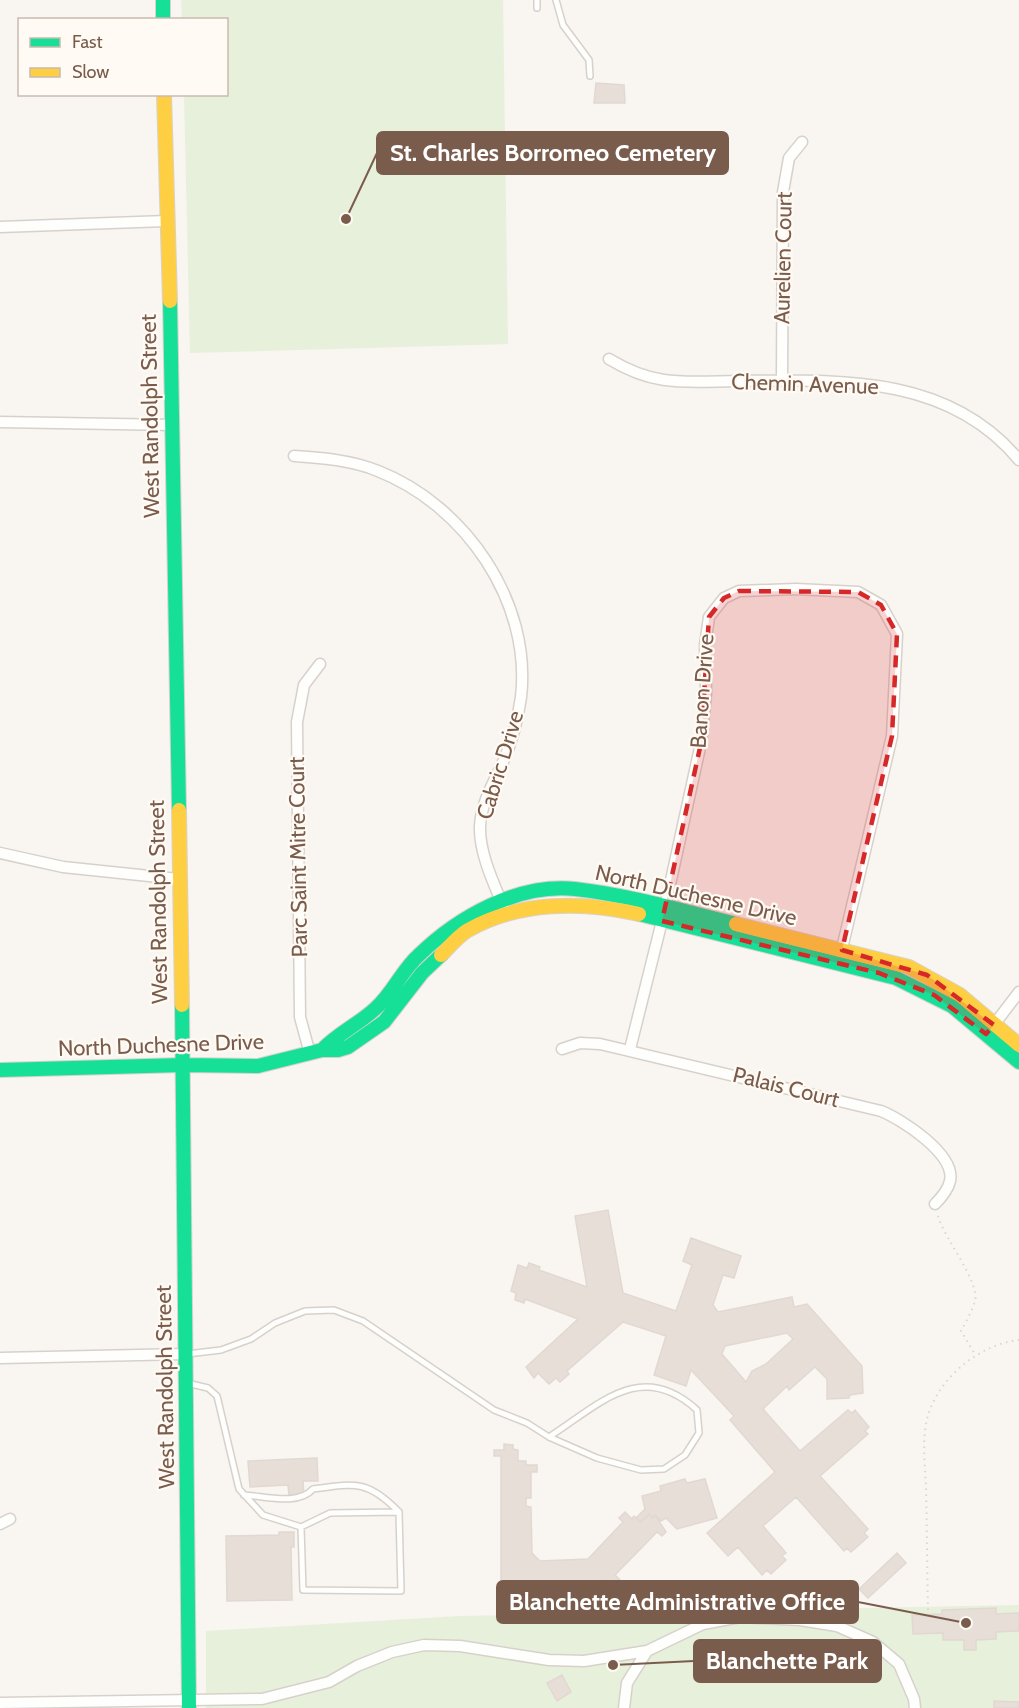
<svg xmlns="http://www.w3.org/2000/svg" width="1019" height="1708" viewBox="0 0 1019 1708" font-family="Cabin,sans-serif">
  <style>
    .green { fill: #e7f0db }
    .building { fill: #e6ded7; stroke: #e2d8d2; stroke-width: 1.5; fill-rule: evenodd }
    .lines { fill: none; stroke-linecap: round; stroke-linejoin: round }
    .lane-casing { stroke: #d7d1cb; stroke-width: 8 }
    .street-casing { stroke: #d7d1cb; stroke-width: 13 }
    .fast-casing { stroke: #d9d2cb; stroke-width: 16 }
    .slow-casing { stroke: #d9d2cb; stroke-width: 16 }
    .path { stroke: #dcd5d0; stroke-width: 2; stroke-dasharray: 1.5 4.5; stroke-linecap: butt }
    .lane { stroke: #fefefd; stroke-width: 5 }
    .street { stroke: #fefefd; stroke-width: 10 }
    .fast { stroke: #16e098; stroke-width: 14 }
    .slow { stroke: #ffcf43; stroke-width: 14 }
    .marked { fill: #d62828; fill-opacity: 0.2; stroke: #d62828; stroke-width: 4.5; stroke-dasharray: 12 8; stroke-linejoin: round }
    .labels { text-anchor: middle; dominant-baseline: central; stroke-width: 4.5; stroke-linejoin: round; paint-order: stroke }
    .street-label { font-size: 22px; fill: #7a5c4d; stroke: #fffaf3 }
    .leader { fill: none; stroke: #7a5c4d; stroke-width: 2 }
    .callout-dot { fill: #7a5c4d; stroke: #fffaf3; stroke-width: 2 }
    .callout { fill: #7a5c4d; stroke: #7a5c4d; stroke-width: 2 }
    .callout-label { font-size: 24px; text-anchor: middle; font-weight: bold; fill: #fff }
  </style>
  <rect width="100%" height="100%" fill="#f9f5f0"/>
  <!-- green -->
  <path class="green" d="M181,0H503L508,344L190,353L184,95L226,94V20L182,19Z
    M1019,1605V1708H206V1631L459,1616Z"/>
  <!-- building -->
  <path class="building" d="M596,83L624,85L625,103H594Z
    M608,1210L623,1293L676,1311L692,1265L683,1261L691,1238L741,1256L734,1278L723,1275L713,1305L718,1312L792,1297L794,1307L807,1304L862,1366L863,1393L850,1395L849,1398L827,1399V1379L815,1367L789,1390L787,1386L763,1409L800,1451L848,1410L852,1413L855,1410L869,1427L865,1431L868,1434L820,1476L868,1529L864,1533L868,1537L851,1552L847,1548L844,1551L796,1497L763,1526L786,1553L782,1556L786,1560L771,1574L767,1570L762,1575L738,1547L728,1556L707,1533L775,1472L730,1420L734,1416L691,1370L686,1386L654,1375L666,1336L623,1322L567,1371L569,1374L560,1382L556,1378L549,1384L538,1373L534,1378L526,1367L578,1319L525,1299L524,1303L515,1300L516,1293L511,1291L518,1265L527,1268L529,1263L540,1267L539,1270L587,1287L575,1216ZM787,1333L793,1339L766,1364L752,1371L746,1382L722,1354L725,1346Z
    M504,1444L513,1445V1449L518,1450V1461H526V1465H537V1472H531V1498H526V1506L531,1507L532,1553L540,1561L588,1559L623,1522L619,1518L625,1512L632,1519L634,1516L641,1522L649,1514L652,1518L655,1515L666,1532L662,1536L657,1532L615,1575L620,1580L613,1587L605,1580L596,1585V1597H589L588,1591L501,1592V1456H494V1450H504Z
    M317,1458L318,1481H303L304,1494L289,1495L288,1485L250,1487L248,1461Z
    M685,1479L687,1483L705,1479L717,1518L677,1529L666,1518L661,1521L655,1515L652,1518L649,1514L641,1522L636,1518L645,1509L642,1496L661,1491L660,1486Z
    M279,1532H294V1547H291L292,1600L227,1601L226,1536L279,1535Z
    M897,1553L906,1563L868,1598L859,1589Z
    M996,1608V1614L1019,1613V1631L996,1632V1639L976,1640V1650H964V1640H943V1633L913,1634L912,1615L942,1614V1610Z
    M562,1675L571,1692L557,1701L547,1683Z
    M994,1701L1019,1702V1708H994Z"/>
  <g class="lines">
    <defs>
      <path id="lane" d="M556,0L563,25L589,60L590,76
        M537,8V0
        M187,1354L221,1350L251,1339L275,1323L305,1311L334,1310L363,1321L494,1410L527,1423L549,1437L597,1458L641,1470L664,1469L685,1455L699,1433L697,1410C641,1359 600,1404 549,1437
        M187,1383L208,1388L217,1396L239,1489L263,1515L301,1527L330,1513L399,1512L401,1591L303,1590L301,1527
        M244,1495C265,1496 298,1506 313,1489C355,1483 368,1480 399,1512"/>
      <path id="street" d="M0,227L166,221
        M609,359C655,387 685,382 736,381C838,380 948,374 1019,460
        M782,380L783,192L789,158L802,142
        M0,422L173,425
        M294,456C322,458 351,460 378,471C465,505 532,602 521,697C518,719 512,742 503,762C494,782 481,803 480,826C479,853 494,884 504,908
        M0,853L63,867L178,879
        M990,1030L1019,992
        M562,1049L580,1043L600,1044L881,1111C901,1119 956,1154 950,1181C948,1190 942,1197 935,1204
        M630,1049L662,921L701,743L706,693L705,645L709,617L724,598L739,591L796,589L858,592L881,605L897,634L892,736L840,957
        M310,1054L300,1017L297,722L304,685L320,664
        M0,1358L185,1354
        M0,1524L10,1519
        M0,1703L262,1699L329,1682L357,1666L392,1652L424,1645L460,1646L549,1660L584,1661L647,1651L703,1624L740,1617L800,1620L837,1626L873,1642L899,1664L914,1699L915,1708
        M624,1708L627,1683L647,1651"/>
      <path id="fast" d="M163,0V20
        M170,301L179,810
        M639,914L896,978L952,1006L1019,1062
        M182,1005L189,1708
        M322,1050C338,1033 359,1024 376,1008C393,993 402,970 419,955C458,917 518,883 575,889C629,895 683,911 736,924
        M0,1070L183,1065L258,1066L322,1050H338L348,1047L384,1022L422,973L441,955"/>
      <path id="slow" d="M164,94L170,301
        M179,810L182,1005
        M736,924L909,967L960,995L1019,1045
        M441,955C449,947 458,936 468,930C519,901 583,901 639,914"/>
    </defs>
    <!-- lane casing -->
    <use href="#lane" class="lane-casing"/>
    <!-- street casing -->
    <use href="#street" class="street-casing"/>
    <!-- fast casing -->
    <use href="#fast" class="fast-casing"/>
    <!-- slow casing -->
    <use href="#slow" class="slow-casing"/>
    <!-- path -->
    <path class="path" d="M938,1216C944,1238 980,1282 975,1301C972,1311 966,1322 961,1331L976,1356
      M928,1610C927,1569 927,1528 926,1487C925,1465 922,1440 927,1419C937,1379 979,1344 1019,1340"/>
    <!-- lane -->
    <use href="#lane" class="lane"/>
    <!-- street -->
    <use href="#street" class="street"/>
    <!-- fast -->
    <use href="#fast" class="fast"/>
    <!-- slow -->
    <use href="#slow" class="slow"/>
  </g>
  <!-- marked area -->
  <path class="marked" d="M739,591L858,592L881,605L897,634L892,736L842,950L927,975L994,1025L986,1034L934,995L879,973L662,921L701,743L709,617L724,598Z"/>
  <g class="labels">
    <!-- street labels -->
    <g class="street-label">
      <text transform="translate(783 258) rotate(-89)">Aurelien Court</text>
      <text transform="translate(805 384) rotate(2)">Chemin Avenue</text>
      <text transform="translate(150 416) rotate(-91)">West Randolph Street</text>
      <text transform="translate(702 691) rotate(-86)">Banon Drive</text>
      <text transform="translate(500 765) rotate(-73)">Cabric Drive</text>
      <text transform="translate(298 857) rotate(-91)">Parc Saint Mitre Court</text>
      <text transform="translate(696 895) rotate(13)">North Duchesne Drive</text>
      <text transform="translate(158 902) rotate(-91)">West Randolph Street</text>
      <text transform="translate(161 1045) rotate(-2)">North Duchesne Drive</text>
      <text transform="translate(786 1087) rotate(14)">Palais Court</text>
      <text transform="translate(165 1387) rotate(-91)">West Randolph Street</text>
    </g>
  </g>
  <!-- callouts -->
  <path class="leader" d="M346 219L377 153M966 1623L858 1602M613 1665L694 1661"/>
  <g class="callout-dot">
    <circle cx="346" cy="219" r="6"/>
    <circle cx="966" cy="1623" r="6"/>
    <circle cx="613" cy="1665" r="6"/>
  </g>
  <g class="callout">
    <rect x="377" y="132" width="351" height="42" rx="6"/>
    <rect x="497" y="1581" width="361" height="42" rx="6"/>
    <rect x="694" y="1640" width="187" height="42" rx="6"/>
  </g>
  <g class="callout-label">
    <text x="553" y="161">St. Charles Borromeo Cemetery</text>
    <text x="677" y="1610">Blanchette Administrative Office</text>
    <text x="787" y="1669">Blanchette Park</text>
  </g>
  <!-- legend -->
  <rect x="18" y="18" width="210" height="78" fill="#fffaf3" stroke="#cabbb1" stroke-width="1.5"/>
  <rect x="30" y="38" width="30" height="9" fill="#16e098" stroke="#cabbb1" stroke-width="1.5"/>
  <text x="72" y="48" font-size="18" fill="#7a5c4d">Fast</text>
  <rect x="30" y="68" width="30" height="9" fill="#ffcf43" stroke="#cabbb1" stroke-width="1.5"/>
  <text x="72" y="78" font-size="18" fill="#7a5c4d">Slow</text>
</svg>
